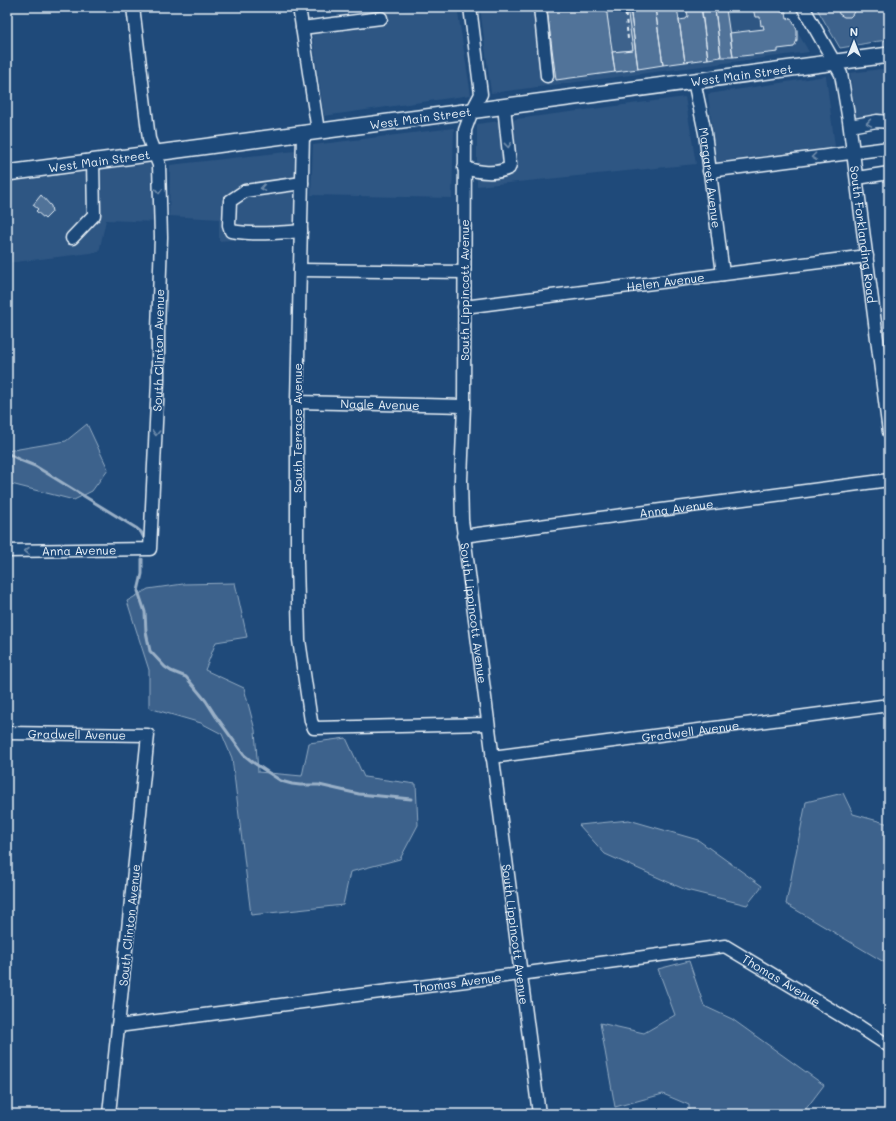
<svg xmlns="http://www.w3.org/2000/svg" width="896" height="1121" viewBox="0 0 896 1121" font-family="Mali,sans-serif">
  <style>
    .built { fill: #2e5683 }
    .green { fill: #3c628c; stroke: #92aac2 }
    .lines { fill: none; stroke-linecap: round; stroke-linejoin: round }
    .stream { stroke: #9ab0c7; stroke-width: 3 }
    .building { fill: #517399; stroke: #e8f1f8 }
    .minor-casing { stroke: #e8f1f8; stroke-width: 15 }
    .major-casing { stroke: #e8f1f8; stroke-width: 18 }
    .path { stroke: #e8f1f8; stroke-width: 2; stroke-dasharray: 4 3; stroke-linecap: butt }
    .minor { stroke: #1f4a7a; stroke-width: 12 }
    .major { stroke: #1f4a7a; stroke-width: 15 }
    .oneway { stroke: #6f8dac }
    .labels { text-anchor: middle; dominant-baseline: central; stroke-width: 3; stroke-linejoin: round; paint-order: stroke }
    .street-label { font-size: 12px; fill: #e8f1f8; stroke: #1f4a7a }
  </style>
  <rect width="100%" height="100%" fill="#1f4a7a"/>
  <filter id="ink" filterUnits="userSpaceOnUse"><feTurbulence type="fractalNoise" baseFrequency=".025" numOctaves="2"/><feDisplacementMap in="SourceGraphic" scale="8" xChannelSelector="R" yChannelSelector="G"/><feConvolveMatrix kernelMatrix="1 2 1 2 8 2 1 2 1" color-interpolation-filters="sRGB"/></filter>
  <g filter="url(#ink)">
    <!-- built -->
    <path class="built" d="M444,7H457L471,95L324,116L310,20Z
      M480,7H783L809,52L491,93Z
      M889,68V118L856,121L850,73Z
      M826,76L835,147L716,162L708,94Z
      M685,97L696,164L477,186V124Z
      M454,128L452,198L311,195L313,145Z
      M295,151L294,235L219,241V219L169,216L170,165Z
      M155,156L158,222L106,220L99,252L7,263L10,212L7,193V176Z"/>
    <!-- green -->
    <path class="green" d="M606,7H627L633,50L612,52Z
      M816,7H889V40C872,41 856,46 840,48Z
      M87,424L108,469L92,491L74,500L7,483V451L66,441Z
      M235,583L247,637L216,642L205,670L244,688L255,730L258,772L302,776L309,743L346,738L364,777L416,784L418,825L400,859L350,872L343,905L251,915L232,758L222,734L201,723L149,708V670L127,601L148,589L183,584Z
      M843,793L853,814L889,824V965L786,904L806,802Z
      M629,820L698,840L762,886L747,905L686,890L605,854L579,825Z
      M689,961L704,1006L732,1019L824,1085L802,1114H689V1105L663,1094L615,1107L600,1023L644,1033L675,1015L658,969Z"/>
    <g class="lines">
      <!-- stream -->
      <path class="stream" d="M7,453L20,460L35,466L136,528L141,532L144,538
        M142,559V574L138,591L145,612L146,632L150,651L165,667L171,671L186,677L206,701L215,715L244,755L254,763L281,781L292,784L300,785H319L359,794L411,799"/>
    </g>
    <!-- building -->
    <path class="building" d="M324,7H349V8L324,10Z
      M572,7H606L615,72L556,80L547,10Z
      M627,7H630L638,69L615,72L612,52L633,50Z
      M630,7H655L663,65L638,69Z
      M660,7H677L685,62L663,65L655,8Z
      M686,7H701L708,59L685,62L679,20L686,19L688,16Z
      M750,7H780L781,12H786L787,19L791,18L797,30V40L794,47L778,49V52L733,57L730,33L764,29L763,25L761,26L760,17H755L753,8L750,9Z
      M837,7H855V10L852,15L850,17H844L839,14Z
      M715,9L721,57L708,59L702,11Z
      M715,9H726L733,57H721Z
      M41,195L51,206L52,212L45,219L36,211L38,209L33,205Z"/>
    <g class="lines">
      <defs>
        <g id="minor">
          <path d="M299,7L318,131"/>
          <path id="s1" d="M470,7L481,94L472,111L465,130L464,406L461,480L462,520L539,1114"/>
          <path d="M540,7L547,76"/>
          <path id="s2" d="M803,7L841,74L849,121L889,432"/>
          <path d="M302,28L381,18"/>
          <path id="s3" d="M694,81L705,133L723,274"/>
          <path d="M850,126L877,121L889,122"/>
          <path d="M303,134L297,402V562L299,640L311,721L314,728L487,724"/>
          <path d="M464,168C479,172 495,175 509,168L510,164L504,106"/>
          <path d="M709,171L889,148"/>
          <path d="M857,178L889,173"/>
          <path d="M301,231C278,233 254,235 231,231L229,225L230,201L245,191L302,183"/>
          <path d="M72,238L94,215L93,161"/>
          <path d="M300,270L464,272"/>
          <path id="s4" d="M464,307L867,256"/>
          <path id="s5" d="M297,402L464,406"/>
          <path id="s6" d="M463,536L889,480"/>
          <path id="s7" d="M7,551L150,549L158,381V332L161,237L159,165L149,139L133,7"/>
          <path id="s8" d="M7,733L148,735L109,1114"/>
          <path id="s9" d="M492,757L889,705"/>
          <path id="s10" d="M118,1026L520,974L725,946L860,1027L889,1046"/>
        </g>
        <g id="major">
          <path id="s11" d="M7,173L889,55"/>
        </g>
      </defs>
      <!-- minor casing -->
      <use href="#minor" class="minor-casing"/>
      <!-- major casing -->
      <use href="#major" class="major-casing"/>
      <!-- path -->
      <path class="path" d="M625,7L628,39
        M550,10L572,7"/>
      <!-- minor -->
      <use href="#minor" class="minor"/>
      <!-- major -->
      <use href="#major" class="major"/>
    </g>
    <!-- one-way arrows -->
    <defs><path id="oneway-chevron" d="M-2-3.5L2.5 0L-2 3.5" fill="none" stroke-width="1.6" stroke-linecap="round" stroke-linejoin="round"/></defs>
    <g class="oneway">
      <use href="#oneway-chevron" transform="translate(869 123) rotate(171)"/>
      <use href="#oneway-chevron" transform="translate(508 145) rotate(84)"/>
      <use href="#oneway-chevron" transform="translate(814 157) rotate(173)"/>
      <use href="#oneway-chevron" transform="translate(263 188) rotate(171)"/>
      <use href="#oneway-chevron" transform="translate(159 191) rotate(88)"/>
      <use href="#oneway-chevron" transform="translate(156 433) rotate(93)"/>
      <use href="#oneway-chevron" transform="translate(27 551) rotate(180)"/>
    </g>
  </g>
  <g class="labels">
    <!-- street labels -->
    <g class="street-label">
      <text stroke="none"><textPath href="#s11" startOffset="741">West Main Street</textPath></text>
      <text stroke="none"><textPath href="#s11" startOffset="417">West Main Street</textPath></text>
      <text stroke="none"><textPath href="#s11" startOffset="93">West Main Street</textPath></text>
      <text stroke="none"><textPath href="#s3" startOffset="98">Margaret Avenue</textPath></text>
      <text stroke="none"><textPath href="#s2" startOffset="239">South Forklanding Road</textPath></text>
      <text stroke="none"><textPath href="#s4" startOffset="203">Helen Avenue</textPath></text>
      <text transform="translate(464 290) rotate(-90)">South Lippincott Avenue</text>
      <text stroke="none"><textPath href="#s7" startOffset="342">South Clinton Avenue</textPath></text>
      <text stroke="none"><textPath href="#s5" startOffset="83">Nagle Avenue</textPath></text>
      <text transform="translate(297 428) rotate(-90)">South Terrace Avenue</text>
      <text stroke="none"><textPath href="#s6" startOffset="215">Anna Avenue</textPath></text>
      <text stroke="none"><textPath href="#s7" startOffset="72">Anna Avenue</textPath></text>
      <text stroke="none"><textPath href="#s1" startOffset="611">South Lippincott Avenue</textPath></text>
      <text stroke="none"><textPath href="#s9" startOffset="200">Gradwell Avenue</textPath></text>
      <text stroke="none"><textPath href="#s8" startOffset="70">Gradwell Avenue</textPath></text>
      <text transform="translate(129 925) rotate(-84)">South Clinton Avenue</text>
      <text stroke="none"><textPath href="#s1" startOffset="935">South Lippincott Avenue</textPath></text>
      <text stroke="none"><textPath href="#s10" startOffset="678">Thomas Avenue</textPath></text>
      <text stroke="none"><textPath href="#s10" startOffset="342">Thomas Avenue</textPath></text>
    </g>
  </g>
  <!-- margin -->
  <rect width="896" height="1121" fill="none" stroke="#1f4a7a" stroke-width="24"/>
  <rect x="12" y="12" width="872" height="1097" fill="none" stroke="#e8f1f8" stroke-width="1.5" filter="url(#ink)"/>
  <!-- north arrow -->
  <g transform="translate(854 42)" stroke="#1f4a7a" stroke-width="3" paint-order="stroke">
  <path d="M0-3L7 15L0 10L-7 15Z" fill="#e8f1f8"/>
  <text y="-6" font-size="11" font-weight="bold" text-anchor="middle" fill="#e8f1f8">N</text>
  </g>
</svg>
